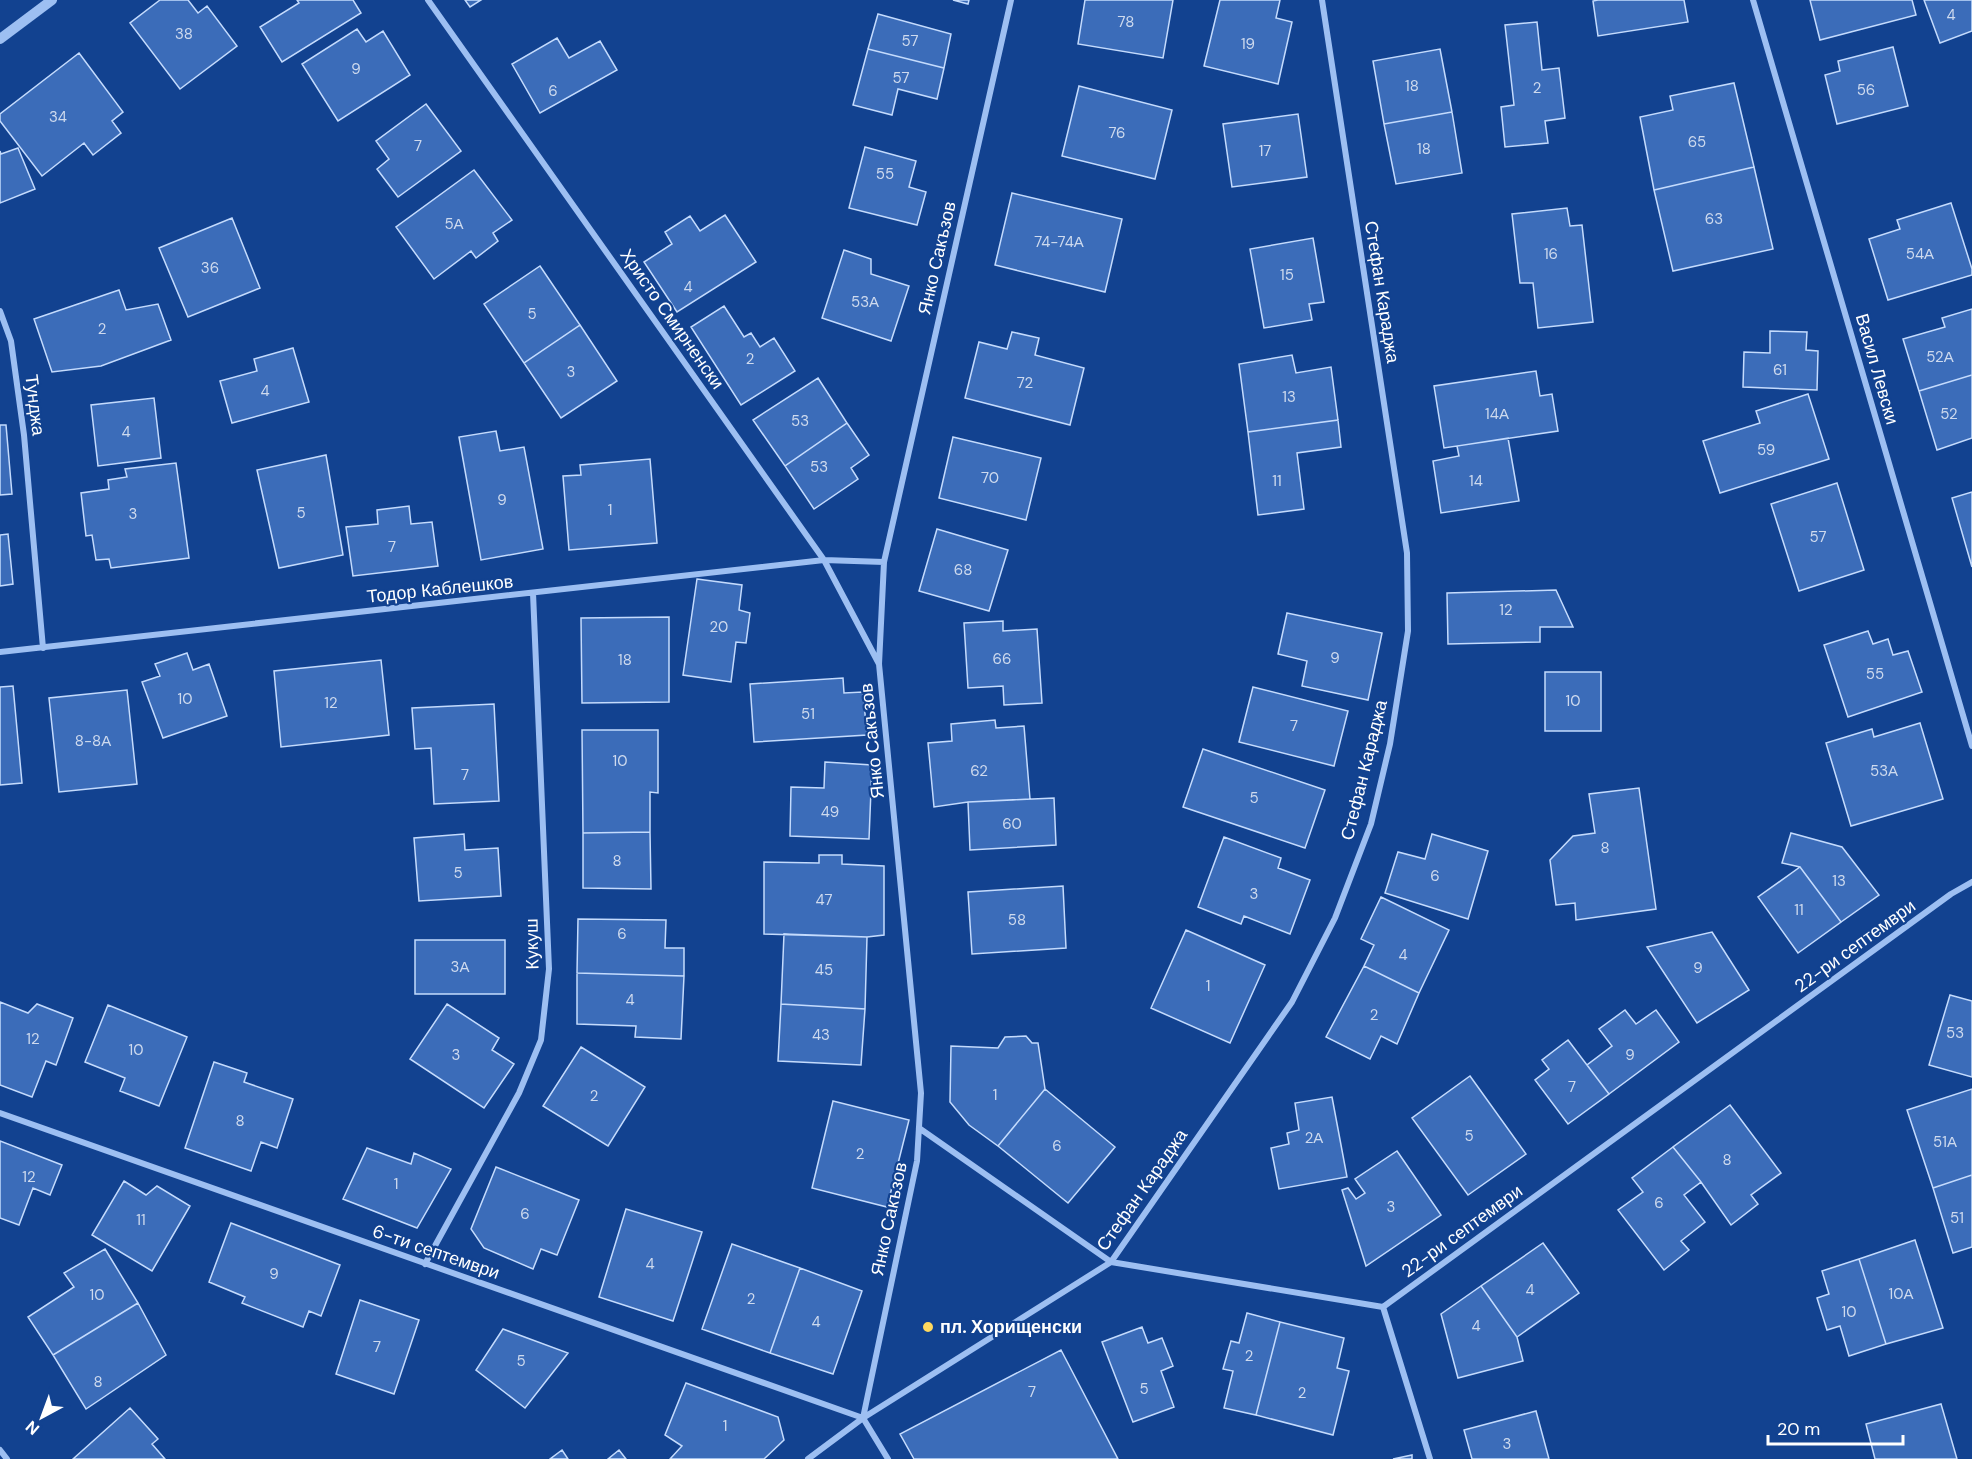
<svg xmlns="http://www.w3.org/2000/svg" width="1972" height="1459" viewBox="0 0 1972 1459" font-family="'DM Sans',sans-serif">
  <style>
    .building { fill: #3b6cb9; stroke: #c4dbfd; stroke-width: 1.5 }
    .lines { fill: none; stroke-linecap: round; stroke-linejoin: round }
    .minor { stroke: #9dbff2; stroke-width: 6 }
    .tertiary { stroke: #9dbff2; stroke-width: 10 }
    .poi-dot { fill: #ffd95e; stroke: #124290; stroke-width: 2 }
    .labels { text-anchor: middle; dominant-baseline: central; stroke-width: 4.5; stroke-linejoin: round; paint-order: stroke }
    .number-label { font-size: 15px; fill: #cedaee }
    .street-label { font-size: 18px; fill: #fff; stroke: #124290 }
    .poi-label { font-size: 18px; font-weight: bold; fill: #fff; stroke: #124290; text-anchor: start }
  </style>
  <rect width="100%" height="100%" fill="#124290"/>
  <!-- building -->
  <path class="building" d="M160,0H188L198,13L207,6L237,46L180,89L130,23Z
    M297,0H353L361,13L282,62L260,27L299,3Z
    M465,0H481L470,7Z
    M953,0H969L968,4Z
    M1085,0H1173L1163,58L1078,44Z
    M1220,0H1280L1276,18L1292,22L1278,84L1204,66Z
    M1598,0H1684L1688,22L1598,36L1593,1Z
    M1810,0H1912L1916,15L1820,40Z
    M1924,0H1972V31L1940,43Z
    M878,14L951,34L944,68L868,49Z
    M1537,22L1542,70L1559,68L1565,118L1545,121L1548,143L1505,147L1501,107L1514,105L1505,25Z
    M357,29L366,42L383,31L410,75L338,121L302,64Z
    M557,38L569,58L600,41L617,70L540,113L512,64Z
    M1893,47L1908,106L1837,124L1825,75L1840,71L1838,61Z
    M868,49L944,68L937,99L898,89L892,115L853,105Z
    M1440,49L1452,112L1384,124L1373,61Z
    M79,53L123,112L112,121L121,133L93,155L84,143L42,176L0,121V114Z
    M1734,83L1754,167L1654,190L1640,117L1673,110L1670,96Z
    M1079,86L1172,110L1155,179L1062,156Z
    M426,104L461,151L398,197L377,169L389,159L376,141Z
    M1452,112L1462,173L1396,184L1384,124Z
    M1298,114L1307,177L1232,187L1223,124Z
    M865,147L916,161L909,187L926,192L917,225L849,208Z
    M18,148L35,189L0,203V151L1,154Z
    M1754,167L1773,249L1673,271L1654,190Z
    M474,170L512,220L493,233L498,241L476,258L471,251L434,279L396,227Z
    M1012,193L1122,219L1105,292L995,265Z
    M1951,203L1972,269V275L1888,300L1869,239L1900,229L1897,220Z
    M1567,208L1570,226L1582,225L1593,322L1538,328L1533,283H1520L1512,214Z
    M725,215L756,262L677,312L644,262L672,244L665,232L690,216L700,231Z
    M232,218L260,288L188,317L159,248Z
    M1313,238L1324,302L1309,304L1312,320L1264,328L1250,249Z
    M844,250L871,259V274L909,286L891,341L822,318Z
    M540,266L580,325L524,363L484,304Z
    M119,290L126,310L158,304L171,340L101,366L52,372L34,319Z
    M724,306L744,337L751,333L760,347L774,338L795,371L741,405L691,327Z
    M1972,309V375L1919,391L1903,339L1945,327L1942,318Z
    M580,325L617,381L561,418L524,363Z
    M1770,331L1807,332L1806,350L1818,351L1817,390L1743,387L1744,352L1770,353Z
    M1012,332L1039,338L1035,355L1084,368L1070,425L965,398L979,342L1007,349Z
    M293,348L309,402L232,423L220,381L257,371L254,359Z
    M1292,355L1296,373L1331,367L1338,420L1248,432L1239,364Z
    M1536,371L1540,396L1552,394L1558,431L1444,448L1434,386Z
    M1972,375V438L1937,450L1919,391Z
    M818,378L847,423L785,466L753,420Z
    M1808,394L1829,459L1720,493L1703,441L1760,423L1756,411Z
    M154,398L161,458L98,466L91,405Z
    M1338,420L1341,447L1297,453L1304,509L1258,515L1248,432Z
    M847,423L869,455L851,468L858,479L814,509L785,466Z
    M0,425H6L12,494L0,495Z
    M496,431L500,451L524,447L543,549L481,560L459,437Z
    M953,437L1041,458L1026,520L939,498Z
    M1508,438L1519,501L1441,513L1433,461L1459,456L1457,446Z
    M326,455L343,555L279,568L257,470Z
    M650,459L657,543L569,550L563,476L581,475L580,465Z
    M176,463L189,558L111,568L109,559L96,560L92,535L86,536L81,493L109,489L108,480L127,477L125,469Z
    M1837,483L1864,570L1799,591L1771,504Z
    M1972,492V567L1952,498Z
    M409,506L411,524L432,522L438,566L353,576L346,527L378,524L377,510Z
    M937,529L1008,550L989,611L919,591Z
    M8,534L13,584L0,586V535Z
    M697,579L742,585L739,610L750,613L746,643L736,642L731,682L683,675Z
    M1556,590L1573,627H1540V642L1448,644L1447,593Z
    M1287,613L1382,633L1368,700L1302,686L1307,661L1278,654Z
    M669,617V702L582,703L581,618Z
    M1003,621V631L1037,629L1042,703L1004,705L1003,686L968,688L964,623Z
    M1868,631L1873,644L1888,639L1893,655L1908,651L1922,692L1848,717L1824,645Z
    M187,653L193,670L209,664L227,716L163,738L142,682L160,676L155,664Z
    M381,660L389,735L281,747L274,671Z
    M1545,672H1601V731H1545Z
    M843,678L844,693L863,692L867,735L754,742L750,684Z
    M13,686L22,783L0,785V687Z
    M1253,687L1348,711L1334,766L1239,742Z
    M127,690L137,784L59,792L49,698Z
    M494,704L499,801L434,804L431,748L415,749L412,708Z
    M995,720L996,728L1024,726L1030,799L968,802L934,807L928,743L952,741L951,724Z
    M1920,723L1943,799L1851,826L1826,743L1872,729L1874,737Z
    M582,730H658V793L650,792V832L583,833Z
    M1203,749L1325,790L1305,848L1183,807Z
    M825,762L872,765L869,839L790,836L791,787L824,788Z
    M1639,788L1656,909L1576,920L1575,903L1556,905L1550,860L1573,836L1595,833L1589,794Z
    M1054,798L1056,845L970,850L968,802Z
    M650,832L651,889L583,888V833Z
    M1791,833L1842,847L1879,895L1841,922L1800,867L1782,863Z
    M464,834L465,850L498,848L501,896L419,901L414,838Z
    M1432,834L1488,851L1468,919L1385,893L1398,852L1425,859Z
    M1224,837L1281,858L1278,868L1310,880L1290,934L1244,916L1241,924L1198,907Z
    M819,855H842V864L884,866V935L867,937L764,934V862L819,863Z
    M1800,867L1841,922L1798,953L1758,897Z
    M1063,886L1066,948L972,954L968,892Z
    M1381,897L1449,930L1419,993L1364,966L1374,945L1361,939Z
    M578,919L666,920L665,948H684V976L577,973Z
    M1186,930L1265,965L1230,1043L1151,1008Z
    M1712,932L1749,990L1697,1023L1647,947Z
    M784,934L867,937L865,1009L781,1004Z
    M415,940H505V994H415Z
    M1364,966L1419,993L1397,1044L1381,1036L1370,1059L1326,1037Z
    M577,973L684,976L681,1039L635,1037L636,1026L577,1024Z
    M1950,995L1972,1001V1077L1929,1065Z
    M0,1002L28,1013L37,1004L73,1018L56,1065L46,1061L32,1097L0,1085Z
    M447,1004L499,1038L492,1050L514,1064L484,1108L410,1059Z
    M781,1004L865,1009L861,1065L778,1061Z
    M108,1005L187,1037L159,1106L120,1091L125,1078L85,1062Z
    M1625,1010L1636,1024L1656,1010L1679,1042L1609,1094L1587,1065L1612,1046L1599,1029Z
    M1026,1036L1032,1043H1038L1045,1089L998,1146L969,1125L950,1102L951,1046L998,1048L1005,1037Z
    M1568,1040L1609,1094L1568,1124L1535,1080L1549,1069L1542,1060Z
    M581,1047L645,1087L608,1146L543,1106Z
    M214,1062L247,1073L244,1082L293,1099L277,1148L261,1142L251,1171L185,1148Z
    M1470,1076L1526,1154L1468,1195L1412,1118Z
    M1045,1089L1115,1147L1068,1203L998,1146Z
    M1972,1089V1175L1933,1188L1907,1110Z
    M1332,1097L1347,1177L1279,1189L1271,1148L1289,1144L1287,1133L1299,1130L1295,1103Z
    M833,1101L909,1120L887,1207L812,1188Z
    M1730,1105L1781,1173L1751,1195L1758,1204L1731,1225L1701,1182L1673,1147Z
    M0,1141L62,1165L50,1195L33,1188L19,1225L0,1218Z
    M1673,1147L1701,1182L1684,1195L1705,1222L1681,1241L1689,1250L1664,1270L1618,1210L1643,1192L1632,1178Z
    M367,1148L411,1164L414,1153L451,1169L417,1228L343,1199Z
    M1397,1151L1441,1215L1366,1266L1342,1190L1348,1188L1356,1199L1365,1193L1355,1179Z
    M496,1167L579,1200L557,1255L541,1249L533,1269L484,1248L471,1229Z
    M1972,1175V1247L1953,1253L1933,1188Z
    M124,1181L146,1195L157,1186L190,1206L152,1271L92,1235Z
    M626,1209L702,1232L673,1321L599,1297Z
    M231,1223L340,1265L321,1316L309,1311L303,1327L242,1303L245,1297L209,1282Z
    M1915,1240L1943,1328L1886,1344L1859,1259Z
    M1543,1243L1579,1293L1517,1337L1481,1286Z
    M732,1244L800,1268L770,1353L702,1329Z
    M105,1249L138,1303L53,1355L28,1317L74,1287L64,1273Z
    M1859,1259L1886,1344L1849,1356L1840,1326L1827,1330L1817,1298L1829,1294L1822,1271Z
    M800,1268L862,1291L833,1374L770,1353Z
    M1481,1286L1517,1337L1523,1361L1458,1378L1441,1314Z
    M360,1300L419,1320L394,1394L336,1374Z
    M138,1303L166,1355L86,1409L53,1355Z
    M1247,1313L1280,1322L1256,1415L1224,1408L1233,1371L1223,1369L1231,1341L1239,1343Z
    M1280,1322L1344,1338L1337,1368L1349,1371L1333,1435L1256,1415Z
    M1142,1327L1148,1343L1162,1338L1173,1366L1161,1371L1174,1407L1133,1422L1102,1342Z
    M503,1329L568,1353L525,1408L476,1370Z
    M1061,1350L1118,1459H914L900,1434Z
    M686,1383L778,1417L784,1440L764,1459H670L682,1446L665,1435Z
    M1941,1404L1957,1459H1875L1866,1424Z
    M130,1408L158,1439L152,1444L165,1459H73Z
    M1536,1411L1549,1459H1472L1464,1430Z
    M562,1450L568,1459H550Z
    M619,1450L626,1459H608Z
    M1412,1455V1459H1393Z"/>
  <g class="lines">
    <!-- minor -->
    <path class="minor" d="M428,0L824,560L879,664
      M1753,0L1972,746
      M0,311L11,341L24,435L43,648
      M0,652L824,560L884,562
      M0,1113L863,1418
      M919,1128L1111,1262L1383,1307L1951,894L1972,882
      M425,1264L519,1093L541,1040L549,969L533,593
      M1383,1307L1430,1459
      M863,1418L1111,1262L1292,1002L1335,918L1371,824L1390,744L1408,631L1407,553L1322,0
      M863,1418L888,1459
      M0,1450L7,1459
      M808,1459L863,1418L917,1161L921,1093L879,664L884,562L1011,0"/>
    <!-- tertiary -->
    <path class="tertiary" d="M0,39L52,0"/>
  </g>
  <!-- markers -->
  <circle class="poi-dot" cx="928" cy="1327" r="6"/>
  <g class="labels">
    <!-- number labels -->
    <g class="number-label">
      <text x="1951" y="15">4</text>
      <text x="1126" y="22">78</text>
      <text x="184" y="34">38</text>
      <text x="910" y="41">57</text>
      <text x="1248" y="44">19</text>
      <text x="356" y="69">9</text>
      <text x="901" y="78">57</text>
      <text x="1412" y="86">18</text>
      <text x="1537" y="88">2</text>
      <text x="1866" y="90">56</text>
      <text x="553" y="91">6</text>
      <text x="58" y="117">34</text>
      <text x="1117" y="133">76</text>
      <text x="1697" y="142">65</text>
      <text x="418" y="146">7</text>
      <text x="1424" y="149">18</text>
      <text x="1265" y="151">17</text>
      <text x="885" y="174">55</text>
      <text x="1714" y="219">63</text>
      <text x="454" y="224">5А</text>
      <text x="1059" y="242">74-74А</text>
      <text x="1551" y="254">16</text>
      <text x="1920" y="254">54А</text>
      <text x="210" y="268">36</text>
      <text x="1287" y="275">15</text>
      <text x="688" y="287">4</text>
      <text x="865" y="302">53А</text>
      <text x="532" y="314">5</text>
      <text x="102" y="329">2</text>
      <text x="1940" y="357">52А</text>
      <text x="750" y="359">2</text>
      <text x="1780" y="370">61</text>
      <text x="571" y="372">3</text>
      <text x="1025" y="383">72</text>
      <text x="265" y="391">4</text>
      <text x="1289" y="397">13</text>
      <text x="1497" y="414">14А</text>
      <text x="1949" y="414">52</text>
      <text x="800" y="421">53</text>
      <text x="126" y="432">4</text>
      <text x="1766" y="450">59</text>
      <text x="819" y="467">53</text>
      <text x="990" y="478">70</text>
      <text x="1277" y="481">11</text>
      <text x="1476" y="481">14</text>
      <text x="502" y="500">9</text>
      <text x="610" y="510">1</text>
      <text x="301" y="513">5</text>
      <text x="133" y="514">3</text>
      <text x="1818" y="537">57</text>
      <text x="392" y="547">7</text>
      <text x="963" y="570">68</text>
      <text x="1506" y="610">12</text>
      <text x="719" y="627">20</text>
      <text x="1335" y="658">9</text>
      <text x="1002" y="659">66</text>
      <text x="625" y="660">18</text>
      <text x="1875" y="674">55</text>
      <text x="185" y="699">10</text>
      <text x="1573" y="701">10</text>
      <text x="331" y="703">12</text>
      <text x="808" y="714">51</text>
      <text x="1294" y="726">7</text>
      <text x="93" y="741">8-8А</text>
      <text x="620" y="761">10</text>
      <text x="979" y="771">62</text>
      <text x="1884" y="771">53А</text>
      <text x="465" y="775">7</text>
      <text x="1254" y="798">5</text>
      <text x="830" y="812">49</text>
      <text x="1012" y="824">60</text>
      <text x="1605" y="848">8</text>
      <text x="617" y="861">8</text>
      <text x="458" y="873">5</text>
      <text x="1435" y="876">6</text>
      <text x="1839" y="881">13</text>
      <text x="1254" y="894">3</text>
      <text x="824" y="900">47</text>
      <text x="1799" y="910">11</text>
      <text x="1017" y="920">58</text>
      <text x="622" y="934">6</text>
      <text x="1403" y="955">4</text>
      <text x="460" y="967">3А</text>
      <text x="1698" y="968">9</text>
      <text x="824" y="970">45</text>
      <text x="1208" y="986">1</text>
      <text x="630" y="1000">4</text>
      <text x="1374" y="1015">2</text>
      <text x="1955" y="1033">53</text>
      <text x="821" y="1035">43</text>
      <text x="33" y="1039">12</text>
      <text x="136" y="1050">10</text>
      <text x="456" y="1055">3</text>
      <text x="1630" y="1055">9</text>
      <text x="1572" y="1087">7</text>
      <text x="995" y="1095">1</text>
      <text x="594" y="1096">2</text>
      <text x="240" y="1121">8</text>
      <text x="1469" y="1136">5</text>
      <text x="1314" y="1138">2А</text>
      <text x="1945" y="1142">51А</text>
      <text x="1057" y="1146">6</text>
      <text x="860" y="1154">2</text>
      <text x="1727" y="1160">8</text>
      <text x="29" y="1177">12</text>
      <text x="396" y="1184">1</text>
      <text x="1659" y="1203">6</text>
      <text x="1391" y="1207">3</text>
      <text x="525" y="1214">6</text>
      <text x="1957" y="1218">51</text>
      <text x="141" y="1220">11</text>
      <text x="650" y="1264">4</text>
      <text x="274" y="1274">9</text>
      <text x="1530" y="1290">4</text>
      <text x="1901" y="1294">10А</text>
      <text x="97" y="1295">10</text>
      <text x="751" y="1299">2</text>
      <text x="1849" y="1312">10</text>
      <text x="816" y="1322">4</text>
      <text x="1476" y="1326">4</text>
      <text x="377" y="1347">7</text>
      <text x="1249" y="1356">2</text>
      <text x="521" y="1361">5</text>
      <text x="98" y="1382">8</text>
      <text x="1144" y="1389">5</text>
      <text x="1032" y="1392">7</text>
      <text x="1302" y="1393">2</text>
      <text x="725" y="1426">1</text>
      <text x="1507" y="1444">3</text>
    </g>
    <!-- street labels -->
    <g class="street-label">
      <text transform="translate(937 258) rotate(-77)">Янко Сакъзов</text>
      <text transform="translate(1382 292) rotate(81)">Стефан Караджа</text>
      <text transform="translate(672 319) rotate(55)">Христо Смирненски</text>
      <text transform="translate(1877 369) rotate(74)">Васил Левски</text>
      <text transform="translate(35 405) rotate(83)">Тунджа</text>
      <text transform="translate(440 589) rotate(-6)">Тодор Каблешков</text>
      <text transform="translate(872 741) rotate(-96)">Янко Сакъзов</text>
      <text transform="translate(1364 770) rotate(-76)">Стефан Караджа</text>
      <text transform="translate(532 944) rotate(-91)">Кукуш</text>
      <text transform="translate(1855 946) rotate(-36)">22-ри септември</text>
      <text transform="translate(1142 1190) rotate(-55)">Стефан Караджа</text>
      <text transform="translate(889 1219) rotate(-78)">Янко Сакъзов</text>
      <text transform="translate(1462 1231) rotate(-36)">22-ри септември</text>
      <text transform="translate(436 1252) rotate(19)">6-ти септември</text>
    </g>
    <!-- poi labels -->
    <g class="poi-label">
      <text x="940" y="1327">пл. Хорищенски</text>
    </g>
  </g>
  <!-- north arrow -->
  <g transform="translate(42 1417) rotate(221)" stroke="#124290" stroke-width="4.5" paint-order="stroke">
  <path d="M0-4.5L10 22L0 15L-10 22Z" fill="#ffffff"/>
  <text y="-9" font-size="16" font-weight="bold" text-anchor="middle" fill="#ffffff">N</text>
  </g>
  <!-- scale -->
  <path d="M1768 1435v9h135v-9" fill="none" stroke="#ffffff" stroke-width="3"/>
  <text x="1777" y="1435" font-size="18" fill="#ffffff" stroke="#124290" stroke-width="4.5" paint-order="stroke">20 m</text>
</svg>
